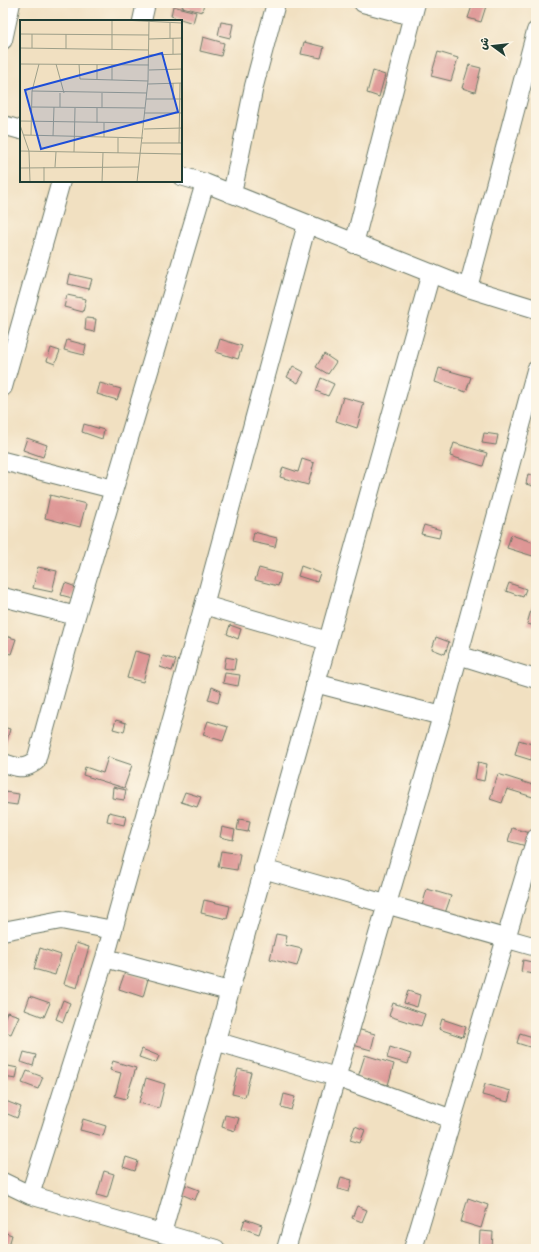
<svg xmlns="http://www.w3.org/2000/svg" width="539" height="1252" viewBox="0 0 539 1252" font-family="'Gochi Hand','Playpen Sans Arabic',sans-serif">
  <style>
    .building { fill: #de9695 }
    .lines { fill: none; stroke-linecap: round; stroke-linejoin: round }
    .street-casing { stroke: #687665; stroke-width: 20 }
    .street { stroke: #fff; stroke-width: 18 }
    .inset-road { fill: none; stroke: #9d9f89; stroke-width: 1 }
    .view { fill: #1d4ed8; fill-opacity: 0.15; stroke: #1d4ed8; stroke-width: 2 }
    .inset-edge { fill: none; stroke: #1f3d34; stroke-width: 2 }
  </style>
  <rect width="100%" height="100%" fill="#fcf5e5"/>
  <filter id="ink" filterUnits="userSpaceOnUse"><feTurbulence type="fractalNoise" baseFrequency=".025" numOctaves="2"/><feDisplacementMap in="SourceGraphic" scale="8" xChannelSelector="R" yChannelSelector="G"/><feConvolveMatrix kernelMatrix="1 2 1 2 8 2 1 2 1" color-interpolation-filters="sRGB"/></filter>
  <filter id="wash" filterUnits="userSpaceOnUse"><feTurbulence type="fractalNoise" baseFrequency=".012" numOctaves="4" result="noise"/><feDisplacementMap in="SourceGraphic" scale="16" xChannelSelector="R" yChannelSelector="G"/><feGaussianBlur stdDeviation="0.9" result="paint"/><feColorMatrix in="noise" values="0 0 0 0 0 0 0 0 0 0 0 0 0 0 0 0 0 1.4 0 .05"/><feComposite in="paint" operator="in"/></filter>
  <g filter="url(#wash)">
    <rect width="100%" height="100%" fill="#f1e0c1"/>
    <g id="blocks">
      <!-- building -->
      <path class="building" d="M183,3H204L202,12L182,7Z
        M473,3H487L481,22L468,18Z
        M173,6L196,12L193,23L171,16Z
        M221,22L233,24L230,38L218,35Z
        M203,37L224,43L221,56L200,51Z
        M304,42L324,47L321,58L301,54Z
        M438,52L458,58L451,81L431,76Z
        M469,65L481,68L475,92L462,88Z
        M373,71L385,75L379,97L367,93Z
        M70,274L92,279L89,289L68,284Z
        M67,295L86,299L83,312L64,307Z
        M86,318L96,319L94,332L85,330Z
        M220,339L242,346L238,359L216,352Z
        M67,340L86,345L84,355L64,350Z
        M51,348L60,351L55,364L47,361Z
        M324,354L336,362L328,374L316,367Z
        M293,366L304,372L298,383L287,377Z
        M439,368L471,377L466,392L435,382Z
        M321,378L334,384L328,396L316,391Z
        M100,383L121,389L117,400L97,394Z
        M343,397L364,403L357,428L336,421Z
        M84,424L104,430L102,439L82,432Z
        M484,433L498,435L496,445L482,443Z
        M27,438L47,445L43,457L23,450Z
        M454,443L487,453L483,466L450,456Z
        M302,459L314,463L308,485L280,477L283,467L298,472Z
        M528,474L536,476V487L526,484Z
        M50,495L86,504L80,527L45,518Z
        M424,525L441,530L439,538L421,534Z
        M254,532L277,538L275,547L252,542Z
        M511,535L536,543V557L507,548Z
        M301,566L320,573L317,582L298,576Z
        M38,567L57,571L52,592L33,588Z
        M259,568L281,574L278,586L255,580Z
        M65,583L76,587L72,598L61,595Z
        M509,583L526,589L523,597L506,591Z
        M533,603L536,604V626L527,624Z
        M230,625L241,629L238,639L227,634Z
        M5,636L16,639L11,654L3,652Z
        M436,637L449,642L445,654L432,649Z
        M135,651L150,655L143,682L127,678Z
        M163,656L176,660L172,671L160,667Z
        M226,657L236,659L234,670L224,668Z
        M225,673L240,675L238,686L223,683Z
        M212,687L221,691L218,703L208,700Z
        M116,720L126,723L124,732L113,729Z
        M208,721L228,727L223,741L203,735Z
        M3,727L10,729L6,744L3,743Z
        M519,740L535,745L531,760L515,755Z
        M108,757L132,765L124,788L83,775L85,767L103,773Z
        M478,762L487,764L484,781L475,779Z
        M498,774L536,786V798L507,789L502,803L490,799Z
        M113,787L126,790L124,800L112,798Z
        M4,792L19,794L17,805L3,803Z
        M185,792L201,797L197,807L181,802Z
        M109,812L126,816L124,825L107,821Z
        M239,819L250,821L248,832L237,830Z
        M222,827L235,830L233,840L220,837Z
        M512,828L534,834L530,847L508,841Z
        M221,851L240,854L237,870L218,867Z
        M427,889L451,896L444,916L421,909Z
        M204,900L230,906L227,919L201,913Z
        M276,934L287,936L285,945L302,949L297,966L270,959Z
        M76,943L89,947L77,988L64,984Z
        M40,948L61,955L55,975L34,969Z
        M523,960L536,963L534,974L521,972Z
        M125,972L148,979L143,997L119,989Z
        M408,991L420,995L417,1007L404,1003Z
        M30,996L50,1003L44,1017L25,1010Z
        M63,1000L70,1003L63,1022L56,1019Z
        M393,1003L425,1014L421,1026L389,1016Z
        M7,1012L19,1016L11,1034L3,1031V1022Z
        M442,1019L466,1027L463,1037L439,1029Z
        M357,1029L375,1034L371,1050L353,1045Z
        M520,1033L536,1038V1049L517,1043Z
        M390,1047L411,1054L408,1064L387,1058Z
        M142,1049L159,1056L156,1063L139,1057Z
        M24,1052L36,1055L33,1066L21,1062Z
        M365,1055L394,1064L388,1085L358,1077Z
        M113,1061L136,1068L126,1099L115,1096L121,1073L110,1070Z
        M3,1065L18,1068L16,1079L3,1077Z
        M238,1069L251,1072L245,1097L232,1094Z
        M27,1071L43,1077L38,1089L22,1083Z
        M146,1078L165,1084L159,1108L139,1103Z
        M485,1084L511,1091L508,1102L482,1095Z
        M284,1094L295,1097L291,1110L281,1107Z
        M3,1100L21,1107L17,1118L3,1112Z
        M225,1115L239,1118L235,1131L222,1127Z
        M83,1119L106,1126L103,1136L80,1130Z
        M355,1126L365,1130L360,1143L350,1140Z
        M126,1157L138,1161L135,1171L123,1167Z
        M104,1171L114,1174L107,1198L97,1195Z
        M341,1177L352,1180L349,1192L338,1189Z
        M186,1185L199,1190L195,1200L181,1194Z
        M468,1198L488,1205L481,1228L461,1222Z
        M357,1206L367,1210L362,1222L352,1218Z
        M245,1219L262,1225L259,1234L242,1228Z
        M480,1231L493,1232L492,1249H479Z
        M3,1232L12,1235L8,1249H3Z"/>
    </g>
  </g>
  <g filter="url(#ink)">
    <use href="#blocks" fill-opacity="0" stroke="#687665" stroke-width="1"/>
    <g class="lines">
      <defs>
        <path id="street" d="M363,3L412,16
          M142,21L146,3
          M3,40L11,3
          M3,125L21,130
          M181,176L205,183L468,288L536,309
          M232,194L254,86L276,3
          M354,244L416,3
          M468,288L536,31
          M3,387L61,181
          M3,461L113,489
          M3,597L76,616
          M204,605L328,641
          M458,655L536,679
          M315,683L442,716
          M3,763C18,767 23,771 36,761L76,616L205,183
          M263,869L536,947
          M3,931L61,920L113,930
          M105,958L229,991
          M215,1041L336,1077L452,1119
          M3,1182L30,1195L216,1249
          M30,1195L105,958L204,605L307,224
          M162,1233L431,273
          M286,1249L442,716L536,370
          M413,1249L536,838"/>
      </defs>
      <!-- street casing -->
      <use href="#street" class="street-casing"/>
      <!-- street -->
      <use href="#street" class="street"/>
    </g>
  </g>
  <!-- overview -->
  <g transform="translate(20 20)">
    <rect width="162" height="162" fill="#f1e0c1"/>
    <path class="inset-road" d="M102,0L162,3M0,14L129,15M12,14V28M150,18V3M153,18V34M129,19L162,18M0,28L129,30M46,29V14M92,30V0M129,35L162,34M0,44L129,45M36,44L44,73M59,44L60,59L128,61M77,44V59M92,45V60M129,50L162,49M153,63V79M128,64L162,63M12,71L127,73M40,73V87M126,79H162M12,87L125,88M77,88V103M82,88V73M125,93H162M0,101L124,103M0,105L9,131L10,162M124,109L162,108M4,115L123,118M11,115L12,71L19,44M33,116L34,87M84,117V103M122,123H162M159,123L160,63M0,131L162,134M54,132L55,88M98,133V118M24,147V162M35,147L36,132M0,148L119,147M82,162L83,133M117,162L128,61L129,0"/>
    <path class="view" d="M142,33L158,92L21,129L5,70Z"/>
    <rect width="162" height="162" class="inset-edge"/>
  </g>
  <!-- margin -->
  <rect width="539" height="1252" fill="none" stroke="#fcf5e5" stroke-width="16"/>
  <!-- north arrow -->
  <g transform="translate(493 46) rotate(285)" stroke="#fcf5e5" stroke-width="3" paint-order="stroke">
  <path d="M0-3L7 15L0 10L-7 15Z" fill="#1f3d34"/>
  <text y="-6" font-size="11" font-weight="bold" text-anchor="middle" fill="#1f3d34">ش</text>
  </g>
</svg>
